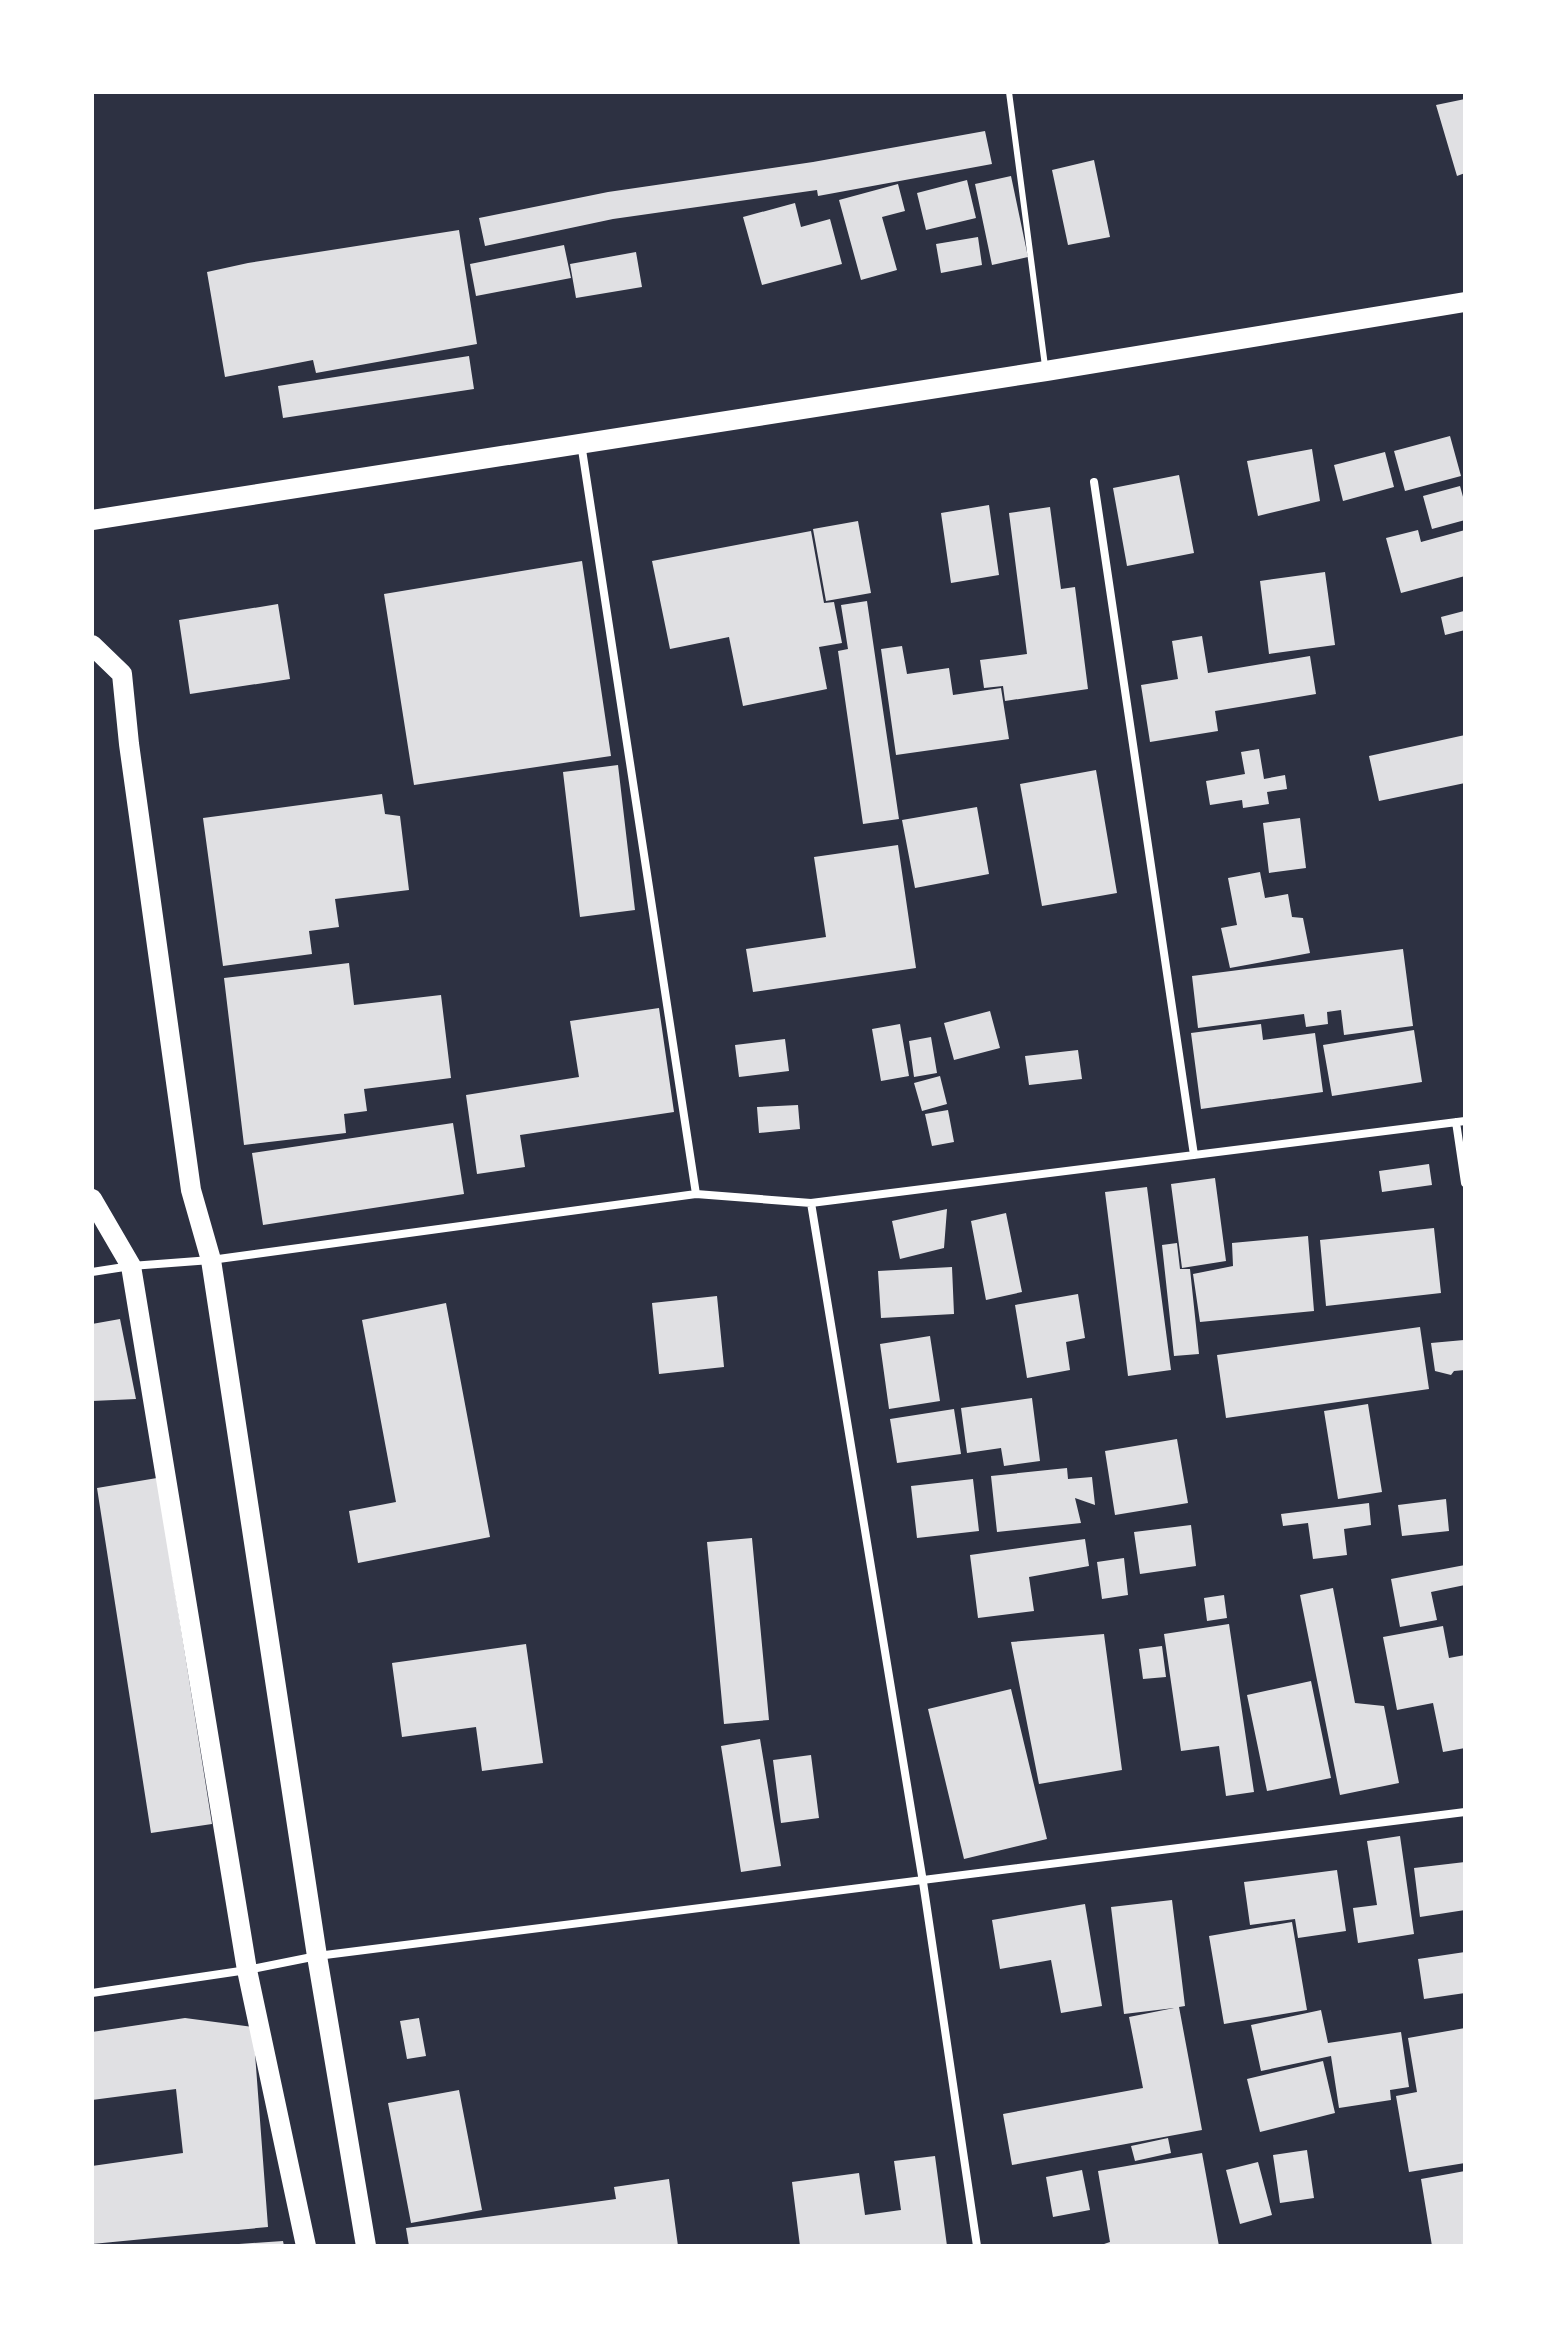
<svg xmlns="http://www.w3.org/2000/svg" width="1557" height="2338" viewBox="0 0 1557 2338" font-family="'Open Sans',sans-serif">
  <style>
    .building { fill: #e0e0e3 }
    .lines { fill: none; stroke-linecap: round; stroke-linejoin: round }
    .service { stroke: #fff; stroke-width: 6 }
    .minor { stroke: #fff; stroke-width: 8 }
    .primary { stroke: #fff; stroke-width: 20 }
  </style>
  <rect width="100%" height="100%" fill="#2d3142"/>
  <!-- building -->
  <path class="building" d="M1465,99V173L1457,176L1436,105Z
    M985,131L992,164L818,196L817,190L613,219L485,246L479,218L608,192L813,162Z
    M1094,160L1110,237L1068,245L1052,170Z
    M1011,176L1028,257L992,265L975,184Z
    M967,180L976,218L926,230L917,193Z
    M898,184L905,211L882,217L897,270L861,280L839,200Z
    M795,203L801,227L830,219L842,264L762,285L743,217Z
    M459,230L477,344L316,373L313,360L225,377L207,272L248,263Z
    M978,237L982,265L941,273L936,244Z
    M564,245L571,278L476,296L470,264Z
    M636,252L642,287L576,298L570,264Z
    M469,356L474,389L283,418L278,386Z
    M1450,436L1461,476L1405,491L1394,451Z
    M1312,449L1320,501L1258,516L1247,461Z
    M1385,452L1394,487L1343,501L1334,465Z
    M1179,475L1194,553L1127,566L1113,488Z
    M1460,486L1465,504V520L1432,529L1423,496Z
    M989,505L999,575L951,583L941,513Z
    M1050,507L1061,589L1075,587L1088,689L1005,701L1003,686L984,688L980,660L1027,654L1009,513Z
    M858,521L871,593L826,601L813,529Z
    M1418,530L1421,542L1465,530V576L1401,593L1386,538Z
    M811,531L824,603L834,602L842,643L819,647L827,689L743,706L729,637L670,649L652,561Z
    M582,561L611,756L414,785L384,594Z
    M1325,572L1335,645L1269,654L1260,581Z
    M867,601L899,819L863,824L838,651L848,649L841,605Z
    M278,604L290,679L190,694L179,620Z
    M1464,611L1465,630L1445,635L1441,617Z
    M1202,636L1208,673L1310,656L1316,694L1215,711L1218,731L1150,742L1141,685L1178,679L1172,641Z
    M902,646L907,674L949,668L953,695L1001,688L1009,739L896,755L881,649Z
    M1465,735V783L1379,801L1369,756Z
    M1259,749L1264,779L1285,775L1287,789L1267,792L1269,804L1243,808L1242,800L1210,805L1206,781L1245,774L1241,752Z
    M618,765L635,910L580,917L563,772Z
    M1096,770L1117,893L1042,906L1020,784Z
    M382,794L385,814L400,816L409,890L335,899L339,927L309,931L312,954L223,966L203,818Z
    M977,807L989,874L915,888L902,820Z
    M1300,818L1306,868L1269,873L1263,823Z
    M898,845L916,968L753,992L746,949L826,937L814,857Z
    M1260,872L1265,898L1288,894L1292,917L1303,918L1310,953L1230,968L1221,928L1237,925L1228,878Z
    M1403,949L1413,1026L1344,1035L1341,1010L1327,1012L1328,1024L1306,1027L1304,1014L1198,1028L1192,976Z
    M349,963L354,1005L441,995L451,1078L364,1089L367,1111L344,1114L346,1133L244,1145L224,978Z
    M659,1008L674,1112L520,1135L525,1167L477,1174L466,1095L579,1077L570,1021Z
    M990,1011L1000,1048L954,1060L944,1023Z
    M900,1024L909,1076L881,1081L872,1029Z
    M1261,1024L1263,1040L1315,1033L1323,1092L1201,1109L1191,1033Z
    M1414,1030L1422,1082L1332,1096L1323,1045Z
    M931,1037L937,1073L914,1077L909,1041Z
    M785,1039L789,1071L739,1077L735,1045Z
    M1078,1050L1082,1079L1029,1085L1025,1056Z
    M940,1076L947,1104L922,1111L914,1083Z
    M798,1105L800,1129L759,1133L757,1107Z
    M948,1110L954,1142L932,1146L925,1114Z
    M453,1123L464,1194L263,1225L252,1153Z
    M1429,1164L1432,1185L1382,1192L1379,1171Z
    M1215,1178L1226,1261L1182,1268L1171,1184Z
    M1147,1187L1171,1370L1128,1376L1105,1192Z
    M947,1209L944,1248L900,1259L892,1221Z
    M1006,1213L1022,1292L986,1300L971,1221Z
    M1434,1228L1441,1293L1326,1306L1320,1240Z
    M1308,1236L1314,1311L1200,1322L1193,1274L1233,1266L1232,1243Z
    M1177,1243L1180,1269H1190L1199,1354L1174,1356L1162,1245Z
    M952,1267L954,1314L881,1318L878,1271Z
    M1078,1294L1085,1338L1066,1342L1070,1370L1027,1378L1015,1305Z
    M717,1296L724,1367L659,1374L652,1303Z
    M446,1303L490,1537L358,1563L349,1511L396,1502L362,1320Z
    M120,1319L136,1399L92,1401V1324Z
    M1420,1327L1429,1389L1226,1418L1217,1355Z
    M930,1336L940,1401L889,1409L880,1344Z
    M1464,1340L1465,1370L1454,1371L1451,1375L1435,1371L1431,1343Z
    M1032,1398L1040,1461L1004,1466L1001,1448L967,1453L961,1408Z
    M1368,1404L1382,1492L1338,1499L1324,1411Z
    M954,1409L961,1454L897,1463L890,1419Z
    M1177,1439L1188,1503L1115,1515L1105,1451Z
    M1067,1468L1068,1479L1092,1477L1095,1505L1075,1498L1081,1523L997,1532L991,1476Z
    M157,1478L212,1824L151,1833L97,1488Z
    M973,1479L979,1531L917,1538L911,1486Z
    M1446,1499L1449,1531L1402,1536L1398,1505Z
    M1369,1503L1371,1525L1344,1529L1347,1555L1313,1559L1308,1523L1283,1526L1281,1514Z
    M1191,1525L1196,1566L1140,1574L1134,1532Z
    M752,1538L769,1720L724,1724L707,1542Z
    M1085,1539L1089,1566L1029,1577L1034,1611L978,1618L970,1555Z
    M1124,1558L1128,1595L1102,1599L1097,1562Z
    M1465,1565V1585L1431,1592L1437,1620L1400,1627L1391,1579Z
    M1333,1588L1355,1703L1384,1706L1399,1783L1340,1795L1300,1595Z
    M1224,1595L1227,1618L1207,1621L1204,1598Z
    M1229,1624L1254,1792L1226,1796L1219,1746L1181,1751L1164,1634Z
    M1443,1626L1449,1658L1465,1655V1748L1443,1752L1433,1703L1397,1710L1383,1637Z
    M1104,1634L1122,1770L1039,1784L1011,1642Z
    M526,1644L543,1763L482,1771L476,1727L402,1737L392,1663Z
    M1162,1646L1166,1677L1143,1679L1139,1649Z
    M1311,1681L1331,1778L1267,1791L1247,1695Z
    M1011,1689L1047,1839L964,1859L928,1709Z
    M760,1739L781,1866L741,1872L721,1746Z
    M811,1755L819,1818L781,1823L773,1760Z
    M1400,1836L1414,1934L1358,1943L1353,1908L1377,1905L1367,1841Z
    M1465,1862V1910L1420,1917L1414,1868Z
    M1337,1870L1346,1931L1298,1938L1295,1919L1250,1925L1244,1882Z
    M1172,1900L1185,2006L1179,2007L1202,2130L1012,2165L1003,2114L1143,2088L1129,2017L1174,2008L1124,2014L1111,1907Z
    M1085,1904L1102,2006L1061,2013L1051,1960L1000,1969L992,1920Z
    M1292,1922L1307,2010L1224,2024L1209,1936Z
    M1465,1952V1993L1424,1999L1418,1959Z
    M1321,2010L1328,2043L1401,2032L1409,2087L1390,2090L1391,2100L1339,2108L1331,2056L1261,2071L1251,2025Z
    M185,2018L253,2027L268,2227L92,2244V2166L183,2153L176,2089L92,2100V2032Z
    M419,2018L426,2056L407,2059L400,2021Z
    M1465,2028V2163L1409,2172L1396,2096L1417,2092L1408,2038Z
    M1323,2061L1335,2113L1260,2132L1247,2079Z
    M459,2090L482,2210L411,2223L388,2103Z
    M1168,2138L1171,2153L1135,2161L1131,2146Z
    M1307,2150L1314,2198L1280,2203L1273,2155Z
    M1202,2153L1219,2246H1098L1110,2242L1098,2171Z
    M935,2156L947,2246H800L792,2182L859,2173L865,2215L901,2210L894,2161Z
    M1258,2162L1272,2215L1240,2224L1226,2170Z
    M1082,2170L1090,2210L1053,2217L1046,2177Z
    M1465,2171V2246H1432L1421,2179Z
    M669,2179L678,2246H409L406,2228L616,2199L614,2187Z
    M283,2241L284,2246H239V2244Z"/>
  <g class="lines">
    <!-- service -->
    <path class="service" d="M1009,92L1045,366"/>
    <!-- minor -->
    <path class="minor" d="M581,443L696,1194
      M1094,482L1194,1155
      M1456,1122L1465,1183
      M811,1203L923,1882L977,2246
      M92,1272L131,1266L211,1260L696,1194L811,1203L1465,1121
      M92,1993L247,1970L317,1956L1465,1812"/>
    <!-- primary -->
    <path class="primary" d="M92,520L1046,371L1465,302
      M92,645L122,674L129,744L191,1190L211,1260L317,1956L366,2246
      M92,1199L131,1266L247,1970L306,2246"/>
  </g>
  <!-- border -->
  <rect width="1557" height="2338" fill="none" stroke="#ffffff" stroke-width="188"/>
</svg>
